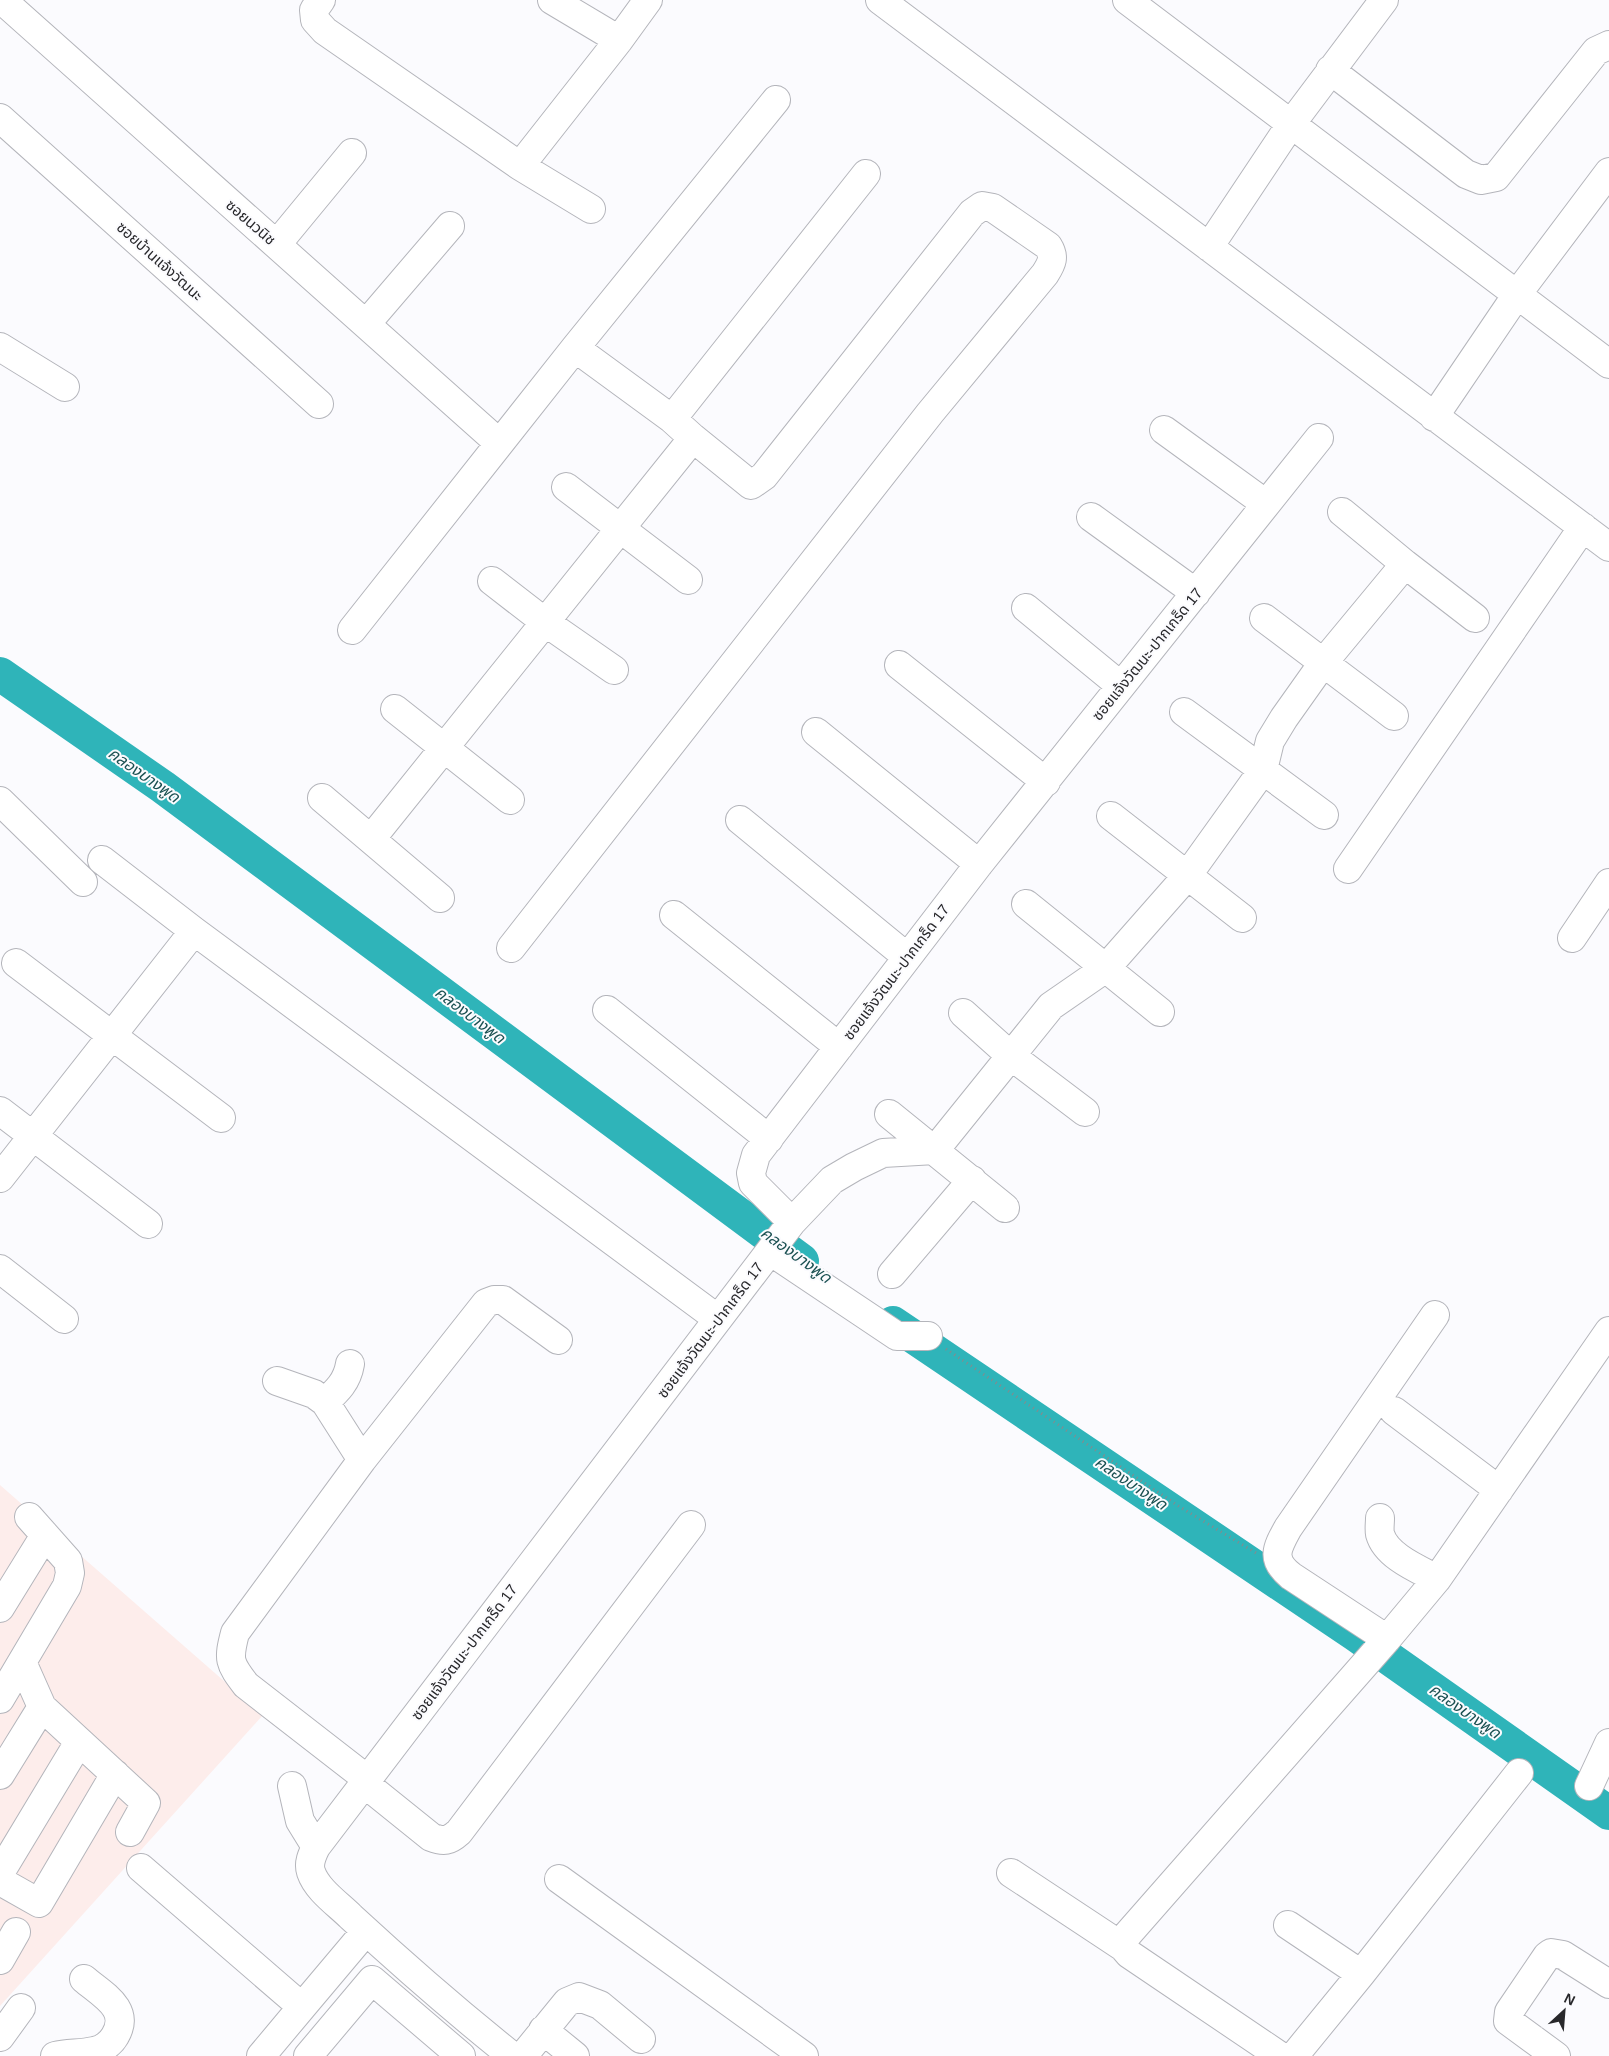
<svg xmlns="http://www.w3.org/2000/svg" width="1609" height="2056" viewBox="0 0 1609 2056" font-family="Arial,'Noto Sans Thai',sans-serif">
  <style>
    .industrial { fill: #fdedeb }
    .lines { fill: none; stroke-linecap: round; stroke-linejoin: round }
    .river { stroke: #2fb4b9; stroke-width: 34 }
    .minor-casing { stroke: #b4b5bb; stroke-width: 30 }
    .path { stroke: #89898c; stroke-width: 3; stroke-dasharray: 1 4; stroke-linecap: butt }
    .minor { stroke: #fff; stroke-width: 28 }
    .labels { text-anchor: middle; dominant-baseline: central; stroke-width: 4; stroke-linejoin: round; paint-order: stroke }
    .street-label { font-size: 15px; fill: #28282b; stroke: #fbfbfe }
    .water-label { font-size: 16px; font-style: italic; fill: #1b5152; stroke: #fbfbfe }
  </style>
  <rect width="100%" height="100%" fill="#fbfbfe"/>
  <!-- industrial -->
  <path class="industrial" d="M0,1485L263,1715L0,2006Z"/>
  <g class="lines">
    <!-- river -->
    <path class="river" d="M0,674L163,787L802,1261
      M893,1323L1356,1635L1609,1813"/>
    <defs>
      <path id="minor" d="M2,0L499,443
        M321,0L314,10L315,20L325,31L520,166L591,209
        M552,0L619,40
        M880,0L1609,547
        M1127,0L1609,364
        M1330,70L1466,174L1481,180L1496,177L1596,51L1609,45
        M0,118L319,404
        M520,166L619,40L648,0
        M277,244L352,153
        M1209,247L1291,124L1384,0
        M366,324L450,226
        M0,347L65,387
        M1434,417L1518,293L1609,172
        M672,419L866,174
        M1164,430L1266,504
        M566,487L688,580
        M1342,512L1405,564L1475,618
        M1091,517L1196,593
        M492,581L545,622L614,670
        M1026,608L1121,686
        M1264,618L1394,716
        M352,630L575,348L776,100
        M899,665L1046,782
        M395,709L510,800
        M1184,712L1324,815
        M816,732L979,864
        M322,798L440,898
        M0,801L83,882
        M1111,816L1242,918
        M740,820L907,957
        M371,839L693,438
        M102,860L194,931L718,1319
        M1348,869L1583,527
        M1026,904L1160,1012
        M674,915L839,1047
        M1572,938L1609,883
        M511,948L930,413L1045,274C1052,263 1055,257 1048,246L993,208L982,206L972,213L764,476L751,485L693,438L672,419L575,348
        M16,963L221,1118
        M607,1010L769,1139
        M963,1013L1011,1056L1085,1112
        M0,1111L148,1224
        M889,1114L1005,1208
        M0,1178L194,931
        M792,1222L832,1180L854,1167L883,1153L935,1150L1051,1006L1106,968L1187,876L1263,770L1270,741L1284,718L1323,663L1405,564
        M770,1251L897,1336H928
        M0,1269L64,1319
        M892,1274L972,1180
        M277,1381L314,1394L325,1402L362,1460
        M325,1402C337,1391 347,1382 350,1364
        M1394,1411L1499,1490
        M1380,1518C1380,1523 1379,1529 1380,1534C1386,1556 1418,1569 1437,1579
        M0,1608L45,1535
        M1387,1639L1291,1576C1270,1559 1277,1548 1288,1528L1435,1315
        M22,1662L42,1707L146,1803L130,1832
        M0,1699L67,1586L70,1573L68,1561L29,1517
        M0,1775L42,1707
        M367,1779L246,1685C229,1663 228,1660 235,1633L362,1460L486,1303L494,1300H503L558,1340
        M364,1783L431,1837C444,1842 449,1841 459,1832L691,1525
        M292,1786L300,1821L316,1847
        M1589,1786L1609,1743
        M141,1868L302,2007L366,1931
        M0,1873L79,1742
        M1011,1873L1123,1947L1129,1954L1280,2056
        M559,1879L804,2056
        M0,1881L39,1903L115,1774
        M1288,1925L1361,1974
        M1123,1947L1125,1939L1128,1934L1387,1639L1437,1579L1609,1331
        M0,1960L16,1932
        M543,2030L575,2056
        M0,2037L21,2008
        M55,2056C68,2053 81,2054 94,2051C102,2050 111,2043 115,2036C131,2009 103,1995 84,1979
        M261,2056L302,2007
        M308,2056L372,1980L461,2056
        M512,2056C457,2012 403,1965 351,1917C338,1904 317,1890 311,1872C308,1863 312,1855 316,1847L792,1222L753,1183L751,1173L756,1155L979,864L1319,438
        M523,2056L567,2002L579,1997L600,2005L641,2039
        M1294,2056L1361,1974L1519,1773
        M1556,2056L1508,2021L1509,2012L1547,1956L1551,1953L1563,1955L1609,1984"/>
    </defs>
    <!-- minor casing -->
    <use href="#minor" class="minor-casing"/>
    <!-- path -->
    <path class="path" d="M946,1349L1180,1507L1256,1553"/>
    <!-- minor -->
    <use href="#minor" class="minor"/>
  </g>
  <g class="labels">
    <!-- street labels -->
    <g class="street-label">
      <text transform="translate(251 222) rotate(41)">ซอยนวนิช</text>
      <text transform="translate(160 261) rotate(42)">ซอยบ้านแจ้งวัฒนะ</text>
      <text transform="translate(1147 654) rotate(-51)">ซอยแจ้งวัฒนะ-ปากเกร็ด 17</text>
      <text transform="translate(896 972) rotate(-53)">ซอยแจ้งวัฒนะ-ปากเกร็ด 17</text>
      <text transform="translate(710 1330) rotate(-53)">ซอยแจ้งวัฒนะ-ปากเกร็ด 17</text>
      <text transform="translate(464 1652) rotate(-53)">ซอยแจ้งวัฒนะ-ปากเกร็ด 17</text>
    </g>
    <!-- water labels -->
    <g class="water-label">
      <text transform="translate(144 775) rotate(35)">คลองบางพูด</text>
      <text transform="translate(470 1015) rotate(37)">คลองบางพูด</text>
      <text transform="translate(796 1255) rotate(36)">คลองบางพูด</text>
      <text transform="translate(1131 1483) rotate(34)">คลองบางพูด</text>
      <text transform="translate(1465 1711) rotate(35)">คลองบางพูด</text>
    </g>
  </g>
  <!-- north arrow -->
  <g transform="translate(1564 2011) rotate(26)" stroke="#fbfbfe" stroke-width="4" paint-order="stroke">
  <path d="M0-4L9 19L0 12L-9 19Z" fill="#28282b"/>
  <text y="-8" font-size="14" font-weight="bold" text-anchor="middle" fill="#28282b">N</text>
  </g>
</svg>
